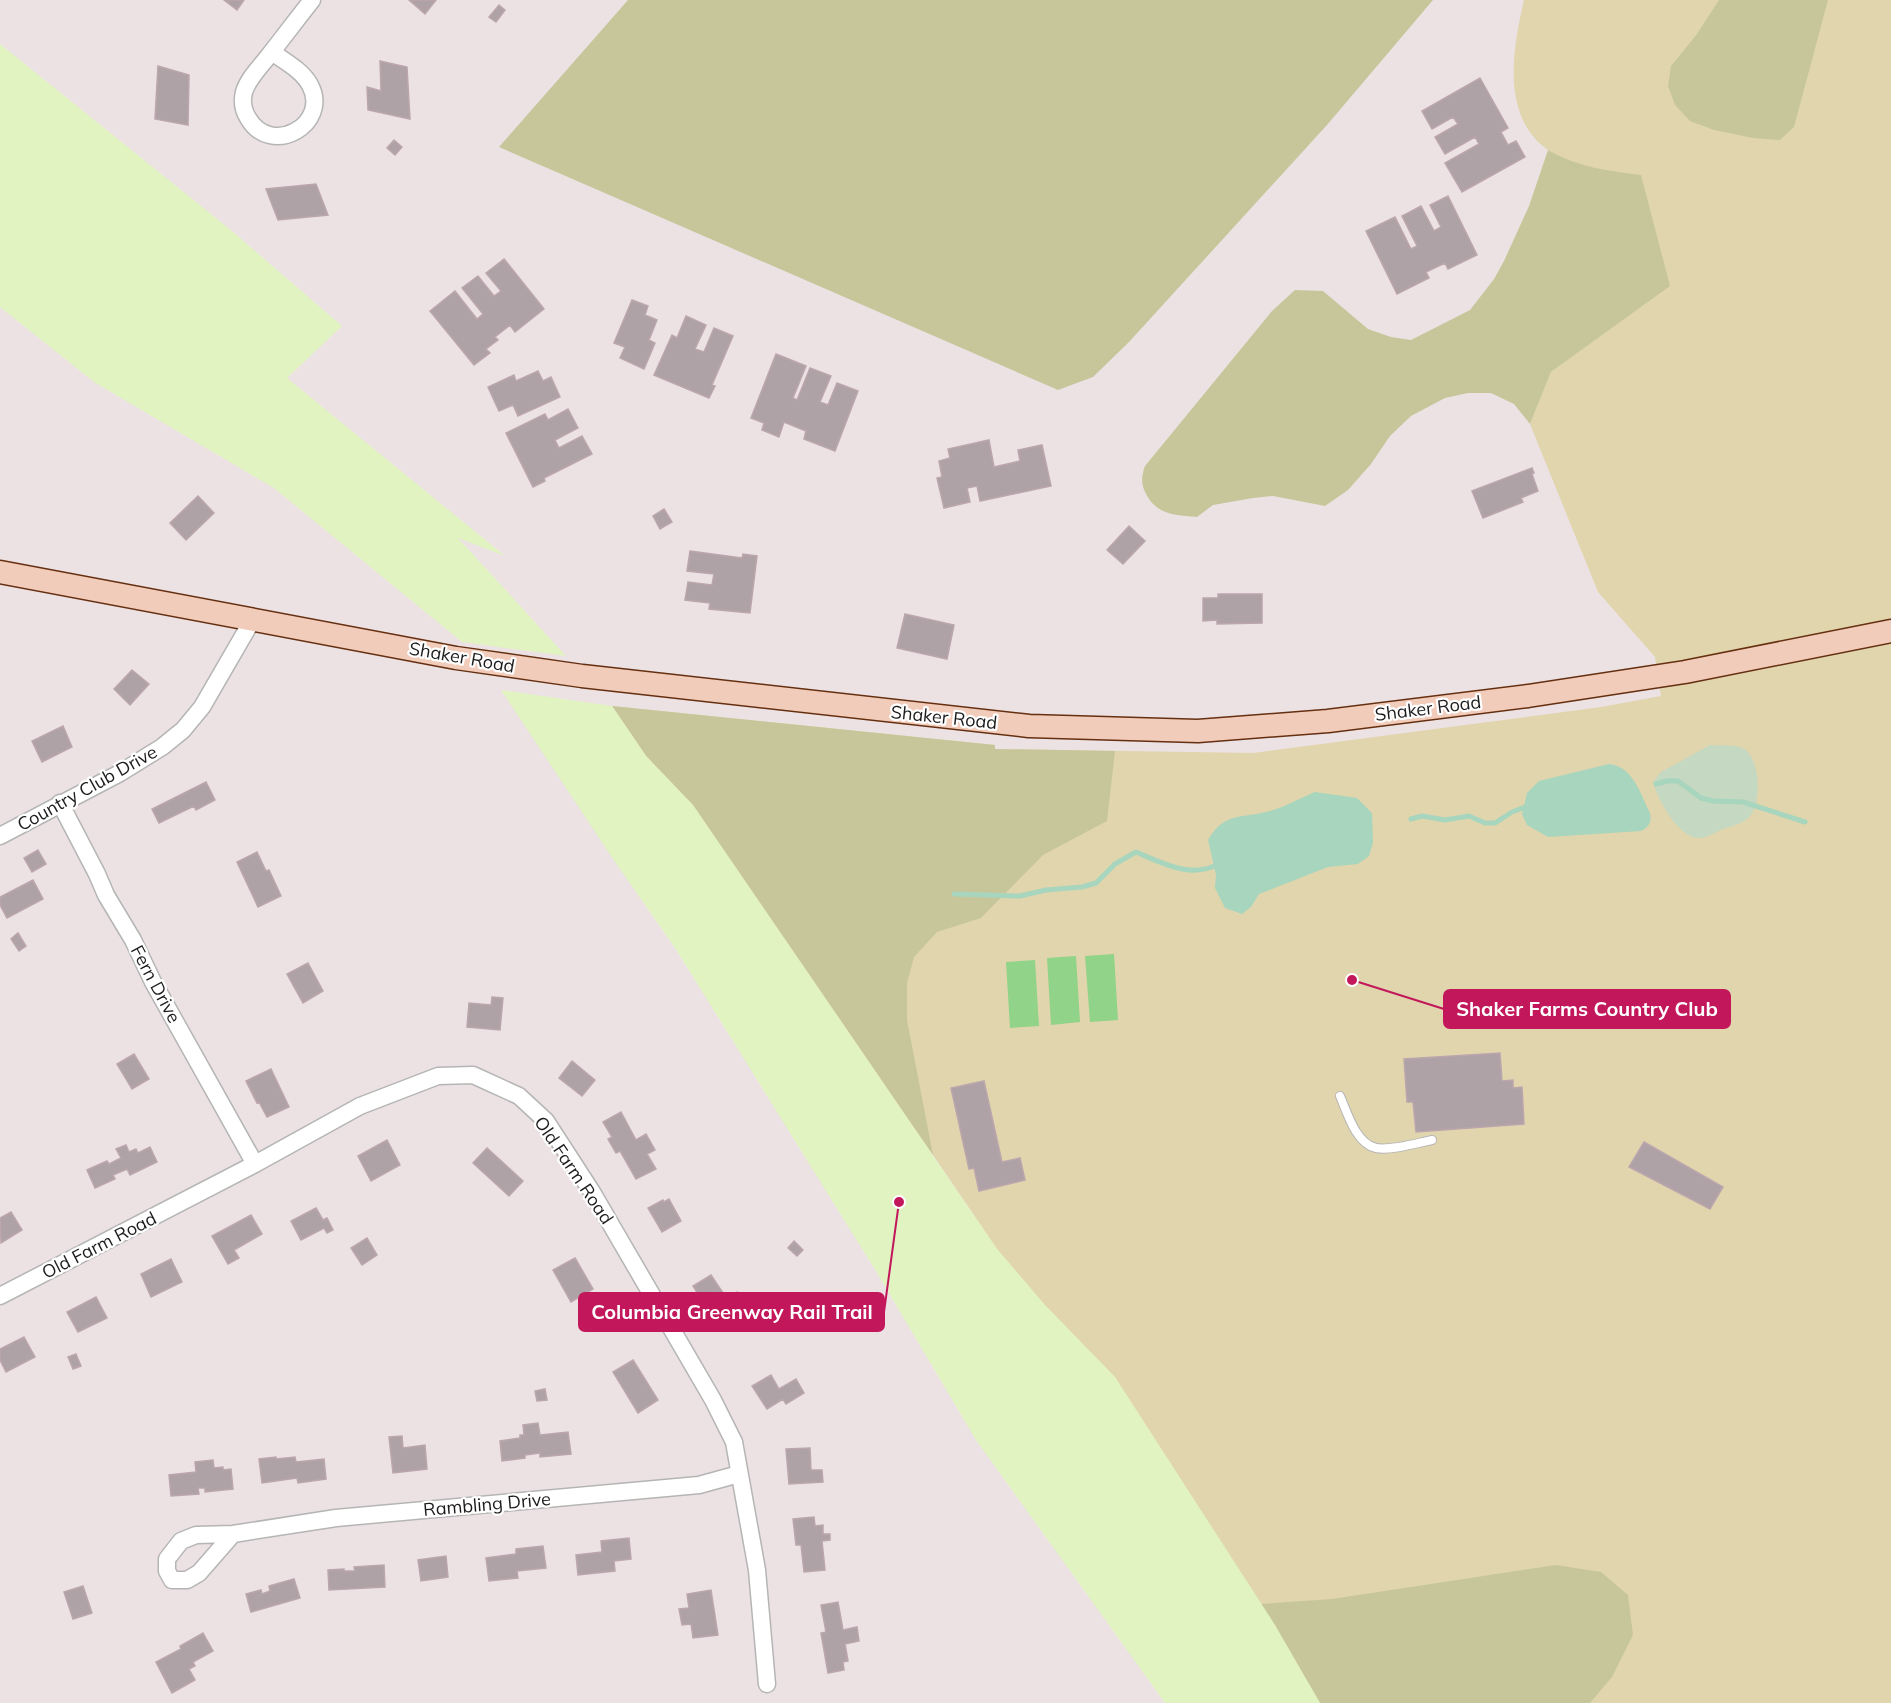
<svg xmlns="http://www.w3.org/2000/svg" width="1891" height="1703" viewBox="0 0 1891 1703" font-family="Mulish,sans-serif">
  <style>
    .grass { fill: #e1d5ad }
    .forest { fill: #c7c69b }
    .wetland { fill: #c5d8c1 }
    .park { fill: #e2f3c2 }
    .pitch { fill: #91d388 }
    .water { fill: #a7d5bd }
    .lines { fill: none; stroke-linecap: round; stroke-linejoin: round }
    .stream { stroke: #a7d5bd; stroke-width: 5 }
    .building { fill: #aea2a6; stroke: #bca6ad; stroke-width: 1.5 }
    .lane-casing { stroke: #b5b5b5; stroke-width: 10 }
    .street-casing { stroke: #b5b5b5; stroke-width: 19 }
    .secondary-casing { stroke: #652f10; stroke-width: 25 }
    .lane { stroke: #fff; stroke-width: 8 }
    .street { stroke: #fff; stroke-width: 16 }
    .secondary { stroke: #f2ccba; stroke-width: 22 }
    .labels { text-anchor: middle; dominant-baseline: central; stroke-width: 4.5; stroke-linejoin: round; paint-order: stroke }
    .street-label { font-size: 18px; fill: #1c1c1c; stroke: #fff }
    .leader { fill: none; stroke: #c2185b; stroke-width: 2 }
    .callout-dot { fill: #c2185b; stroke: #fff; stroke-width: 2 }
    .callout { fill: #c2185b; stroke: #c2185b; stroke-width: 2 }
    .callout-label { font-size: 20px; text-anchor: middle; font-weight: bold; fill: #fff }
  </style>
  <rect width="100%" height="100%" fill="#ece2e3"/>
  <!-- grass -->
  <path class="grass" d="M1524,0H1891V1703H1320L1261,1604L1044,1304L997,1249L933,1155L612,706L995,745V749L1253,753L1601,707L1661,696L1655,657L1598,592L1530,424L1551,372L1669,286L1599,170C1582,164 1563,161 1548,150C1500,116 1513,48 1524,0Z"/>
  <!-- forest -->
  <path class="forest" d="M628,0H1433L1327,125L1129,342L1093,377L1058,390L499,147Z
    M1719,0H1828L1794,127L1780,140L1753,138L1714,130L1690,121L1675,105L1668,86L1671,66L1697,34Z
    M1548,150C1577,167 1609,171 1641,175L1670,286L1551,372L1530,424L1514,404L1491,393H1468L1445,398L1411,416L1390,436L1371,464L1348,490L1325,506L1273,496L1253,498L1213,505L1197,517C1175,515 1157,515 1146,494C1141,484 1141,477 1145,466L1272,311L1295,290L1323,291L1368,329L1391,337L1411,340L1470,310L1494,279L1504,261L1529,206Z
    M612,706L995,745V749L1115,751L1107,821L1043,855L981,918L937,932L914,957L907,983V1020L933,1155L693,805L646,756Z
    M1556,1565L1601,1572L1628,1595L1633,1635L1612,1677L1590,1703H1320L1261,1604L1332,1599Z"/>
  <!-- wetland -->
  <path class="wetland" d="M1710,745C1719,746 1733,744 1742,748C1760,755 1762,801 1751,815C1745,823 1733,826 1723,829C1716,832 1708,837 1701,838C1679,840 1658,800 1653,782L1661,772Z"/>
  <!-- park -->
  <path class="park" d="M0,44L232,231L342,326L287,378L505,556L458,538L566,656L462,642L274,488L94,382L0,307Z
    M501,690L612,706L646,756L693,805L997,1249L1044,1304L1115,1377L1275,1625L1320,1703H1165L976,1440L874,1268L675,948L615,862Z"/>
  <!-- pitch -->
  <path class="pitch" d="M1114,954L1118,1020L1090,1022L1085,956Z
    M1076,956L1080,1022L1051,1025L1047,958Z
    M1035,960L1039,1026L1010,1028L1006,962Z"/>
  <!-- water -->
  <path class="water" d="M1609,764C1633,766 1641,795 1650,813C1652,822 1649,827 1641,831L1548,837L1527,825L1522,814L1527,793L1539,781Z
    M1315,792L1357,798L1372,813L1373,843L1369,856L1358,864L1328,867L1259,894L1251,907L1242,914L1225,908L1215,888L1216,875L1208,840C1225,811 1242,819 1270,811C1285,807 1300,798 1315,792Z"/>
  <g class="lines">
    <!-- stream -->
    <path class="stream" d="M1656,784L1667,781H1678L1701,798L1713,801L1743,802L1805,822
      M1411,819L1422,816L1445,820L1469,816L1485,823H1495L1512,812L1528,806
      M954,894L1020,896L1046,890L1082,887L1096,883L1115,864L1136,852C1162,863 1193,880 1220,863"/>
  </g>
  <!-- building -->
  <path class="building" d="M224,0H244L237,10Z
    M409,0H436L425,14Z
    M499,5L505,10L496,22L489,17Z
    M380,61L407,67L410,119L368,110L367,87L381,91Z
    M158,66L189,75L188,125L155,119Z
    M1480,78L1508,128L1501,132L1508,145L1516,141L1525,157L1462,192L1445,163L1479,144L1475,137L1445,154L1435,137L1458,124L1453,117L1432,129L1422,111Z
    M394,140L402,147L395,155L387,148Z
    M316,184L328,215L278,220L266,189Z
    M1448,196L1477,255L1448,269L1445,263L1426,272L1429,278L1397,294L1366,231L1395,217L1411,249L1417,246L1402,216L1421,206L1434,231L1441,227L1430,205Z
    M504,259L544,309L515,332L510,325L495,337L498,340L486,349L490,353L474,365L430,311L455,291L477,319L483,314L462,288L478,276L494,296L501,291L486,273Z
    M632,300L648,306L645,315L657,320L649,340L655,343L644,369L620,358L625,347L614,343Z
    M686,316L706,325L695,349L704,352L714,328L733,336L712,385L715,386L709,398L654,375L672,335L677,338Z
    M776,354L806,366L793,398L797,400L810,368L831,376L820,402L828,405L837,383L858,391L835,451L804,439L806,431L784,422L779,437L762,430L764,423L751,418Z
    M538,371L543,381L551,377L560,397L518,416L513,405L499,411L488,387L514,375L516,381Z
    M568,409L578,428L555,440L559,448L582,436L592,454L544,478L545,481L533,487L506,433L545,414L548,420Z
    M989,440L994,467L1020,461L1018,450L1042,445L1051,486L980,501L977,486L967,488L970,502L944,508L937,478L942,477L939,461L950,458L948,449Z
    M1532,468L1534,473L1532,474L1538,491L1521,498L1523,502L1483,518L1472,491Z
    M198,496L214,513L186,540L170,523Z
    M664,509L672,522L660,529L653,516Z
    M1129,526L1145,541L1123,564L1107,550Z
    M690,551L742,558L743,554L757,556L750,613L709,609L710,603L685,600L688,582L712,585L714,574L687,571Z
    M1218,594H1262V623L1217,624V620L1203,621V598H1218Z
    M905,614L954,625L947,659L897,648Z
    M132,670L149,684L130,705L114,689Z
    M63,726L72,747L42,762L32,741Z
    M206,782L215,800L196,810L194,806L159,823L152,809Z
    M38,850L46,864L32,872L24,858Z
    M257,852L266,871L269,870L281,896L258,907L237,862Z
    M33,880L43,899L7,918L0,905V897Z
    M18,933L26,946L19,951L11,939Z
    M308,963L323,991L303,1003L287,974Z
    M492,997L503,998L500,1030L467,1027L469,1003L491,1005Z
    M1500,1053L1502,1081L1513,1080V1088L1522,1087L1524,1124L1416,1132L1413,1102H1407L1404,1059Z
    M134,1054L149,1079L132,1089L117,1064Z
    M572,1061L595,1080L582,1096L559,1078Z
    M271,1069L289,1107L267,1117L259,1102L257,1103L246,1081Z
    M984,1081L1002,1162L1020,1158L1025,1180L979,1191L974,1168L969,1169L951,1088Z
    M621,1112L636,1140L646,1134L655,1150L647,1154L656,1169L636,1179L620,1151L616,1153L608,1139L612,1137L603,1122Z
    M387,1140L400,1165L371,1181L358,1156Z
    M1644,1142L1723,1187L1710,1209L1629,1167Z
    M126,1145L129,1152L136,1149L138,1153L150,1147L157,1162L130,1175L127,1169L113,1175L115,1179L95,1188L87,1170L107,1161L109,1164L121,1158L116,1149Z
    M487,1148L523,1181L509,1196L473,1163Z
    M669,1199L681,1221L662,1232L648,1208L663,1200L664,1202Z
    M316,1208L323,1220L327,1218L333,1230L327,1233L324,1228L301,1240L291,1221Z
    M11,1212L22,1230L1,1243L0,1218Z
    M251,1215L262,1234L234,1250L239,1258L228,1264L212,1236Z
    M367,1238L377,1255L362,1265L351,1248Z
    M794,1241L803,1250L797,1256L788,1248Z
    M575,1258L593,1289L571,1302L553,1270Z
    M171,1259L182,1282L151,1297L141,1274Z
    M711,1275L727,1299L737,1292L754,1317L735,1329L724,1312L721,1314L716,1305L708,1310L693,1286Z
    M96,1297L107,1318L78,1332L67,1312Z
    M24,1337L35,1357L6,1372L0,1360V1349Z
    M76,1354L81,1366L73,1369L68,1357Z
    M633,1360L658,1400L638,1413L613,1372Z
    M771,1375L779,1389L796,1379L804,1393L786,1404L783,1399L767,1409L752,1386Z
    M545,1389L547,1400L537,1401L535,1391Z
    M538,1423L540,1435L568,1432L571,1454L540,1457V1453L525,1455V1458L502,1461L500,1441L520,1438V1435H524L523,1425Z
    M402,1436L403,1448L425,1445L427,1469L393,1473L389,1437Z
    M810,1448L811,1470H822L823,1482L789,1484L786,1449Z
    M276,1457V1459L295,1457L296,1462L324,1459L326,1479L298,1483L297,1478L262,1483L259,1459Z
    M213,1460L214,1468L223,1467V1470L231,1469L233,1489L205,1492V1488H198L199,1494L171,1496L169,1475L196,1472L195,1462Z
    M814,1517L815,1526L823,1525V1534H830V1540L822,1541L825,1570L804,1572L801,1545H796L793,1519Z
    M629,1538L631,1559L614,1561L615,1571L578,1575L576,1555L602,1552L601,1541Z
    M543,1546L546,1568L517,1571L518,1578L489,1581L486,1558L516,1554V1549Z
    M446,1556L448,1577L421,1581L418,1560Z
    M384,1565L385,1587L329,1590L328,1570L344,1569V1571H355L354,1567Z
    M294,1579L300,1598L251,1612L246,1594L261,1590L262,1594L270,1591L269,1586Z
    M83,1586L92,1613L73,1619L64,1592Z
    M711,1590L718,1635L693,1638L691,1624L682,1625L679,1609L689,1608L687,1594Z
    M838,1602L843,1630L857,1627L859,1641L845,1644L848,1661L843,1662L844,1670L828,1673L821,1633L826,1632L821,1605Z
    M203,1633L213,1651L193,1662L195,1666L189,1669L195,1680L172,1693L156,1662L181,1649L180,1646Z"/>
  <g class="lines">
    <defs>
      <path id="lane" d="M1340,1096C1347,1112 1356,1144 1376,1148C1390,1151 1417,1143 1432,1140"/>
      <path id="street" d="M272,52C284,61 302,70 310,85C331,124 271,158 248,118C243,110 242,100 244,92C248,79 259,68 267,58C282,39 297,19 312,0
        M60,803L97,874L106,895L133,940L153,982L255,1164
        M0,836L120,773L162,747L183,730L202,707L253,619
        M0,1296L255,1164L360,1106L438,1076L473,1075L519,1096L546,1121L592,1192L713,1400L734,1442L757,1570L767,1684
        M233,1534L199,1573L187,1580H172L167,1571V1559L181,1541L196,1535L233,1534L336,1518L699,1485L739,1474"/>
      <path id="secondary" d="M0,572L456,658L582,676L1029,726L1198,731L1328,721L1528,696L1685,672L1891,631"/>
    </defs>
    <!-- lane casing -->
    <use href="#lane" class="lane-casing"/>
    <!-- street casing -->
    <use href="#street" class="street-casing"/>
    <!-- secondary casing -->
    <use href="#secondary" class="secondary-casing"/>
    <!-- lane -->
    <use href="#lane" class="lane"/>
    <!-- street -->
    <use href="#street" class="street"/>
    <!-- secondary -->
    <use href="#secondary" class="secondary"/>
  </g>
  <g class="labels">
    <!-- street labels -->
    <g class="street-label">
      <text transform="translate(462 657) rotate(10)">Shaker Road</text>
      <text transform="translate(1428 708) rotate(-7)">Shaker Road</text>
      <text transform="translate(944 717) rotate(6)">Shaker Road</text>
      <text transform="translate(87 788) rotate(-29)">Country Club Drive</text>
      <text transform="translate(156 984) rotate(62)">Fern Drive</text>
      <text transform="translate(574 1170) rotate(56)">Old Farm Road</text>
      <text transform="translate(99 1245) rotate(-27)">Old Farm Road</text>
      <text transform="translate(487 1504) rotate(-5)">Rambling Drive</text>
    </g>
  </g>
  <!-- callouts -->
  <path class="leader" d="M1352 980L1444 1009M899 1202L884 1312"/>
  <g class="callout-dot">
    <circle cx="1352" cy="980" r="6"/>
    <circle cx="899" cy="1202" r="6"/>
  </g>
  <g class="callout">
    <rect x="1444" y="990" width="286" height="38" rx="6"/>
    <rect x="579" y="1293" width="305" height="38" rx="6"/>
  </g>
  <g class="callout-label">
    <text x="1587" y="1016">Shaker Farms Country Club</text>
    <text x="732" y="1319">Columbia Greenway Rail Trail</text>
  </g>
</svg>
